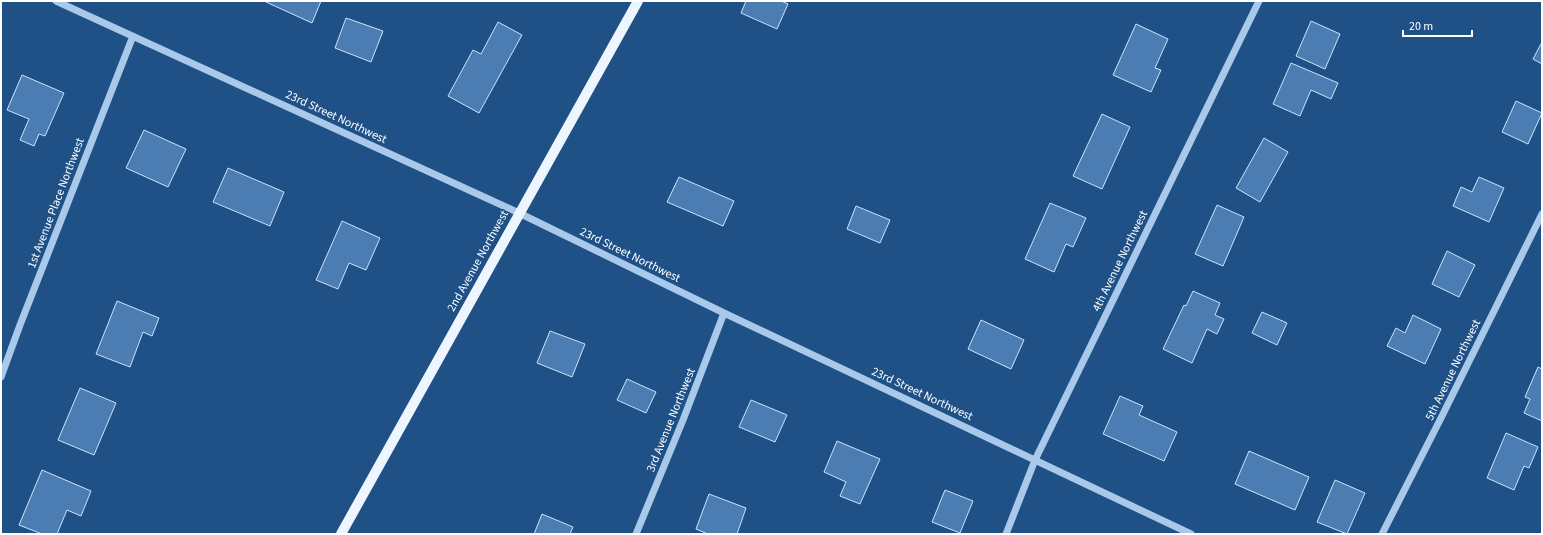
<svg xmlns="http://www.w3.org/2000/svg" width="1543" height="535" viewBox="0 0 1543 535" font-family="'Source Sans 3',sans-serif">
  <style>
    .building { fill: #4c7db2; stroke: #cee3f8 }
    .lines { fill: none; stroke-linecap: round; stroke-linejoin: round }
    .minor { stroke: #a9c9ea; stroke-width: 7 }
    .major { stroke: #edf5fe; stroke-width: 10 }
    .labels { text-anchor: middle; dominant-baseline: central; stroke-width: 3; stroke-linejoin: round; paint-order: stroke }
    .street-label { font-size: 12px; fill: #fff; stroke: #1f5187 }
  </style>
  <rect width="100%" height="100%" fill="#1f5187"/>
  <!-- building -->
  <path class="building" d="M266,1H321L312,23L266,2Z
    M746,1H781L788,4L777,29L741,13Z
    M346,18L383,31L371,62L335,48Z
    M1311,21L1340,34L1325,69L1296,56Z
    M498,22L522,35L479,113L448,96L473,50L481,54Z
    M1136,24L1168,39L1155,68L1161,70L1151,92L1113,75Z
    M1542,42V64L1533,59Z
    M1291,63L1338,83L1331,99L1311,90L1300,116L1273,104Z
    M22,75L64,93L45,136L39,134L34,146L20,140L29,119L7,110Z
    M1516,101L1542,113L1528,144L1502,132Z
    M1102,114L1130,127L1102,189L1073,176Z
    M144,130L186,149L168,187L126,168Z
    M1264,138L1288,152L1260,202L1236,188Z
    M228,168L284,192L270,226L213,202Z
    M679,177L734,201L723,226L667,202Z
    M1479,177L1504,188L1489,222L1453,206L1461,187L1472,192Z
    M1050,203L1086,218L1073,247L1066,244L1054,272L1025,259Z
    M1217,205L1244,217L1223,266L1195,254Z
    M856,206L890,220L880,243L847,229Z
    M342,221L380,238L366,270L349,263L338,289L316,280Z
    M1447,251L1475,265L1459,297L1432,284Z
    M1193,291L1220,303L1215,315L1224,319L1217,334L1207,329L1192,363L1163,349L1184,305L1186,306Z
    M117,301L159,318L152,336L143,332L130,367L96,354Z
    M1262,312L1287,323L1277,345L1252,333Z
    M1413,315L1441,329L1425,364L1387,346L1396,328L1405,333Z
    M981,320L1024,340L1011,369L968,349Z
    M550,331L585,344L572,377L537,363Z
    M1538,367L1542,369V421L1524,413L1530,399L1525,397Z
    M627,379L656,392L646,413L617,400Z
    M80,388L116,403L94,455L58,440Z
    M1120,396L1143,406L1139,415L1177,432L1164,461L1103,434Z
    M751,400L787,415L775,442L739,427Z
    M1506,433L1538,447L1529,468L1524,466L1514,490L1487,478Z
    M837,441L880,459L860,504L840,496L846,482L824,472Z
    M1249,451L1309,477L1295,510L1235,484Z
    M42,470L91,491L81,516L67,510L57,534H42L19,525Z
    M1335,480L1365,493L1347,534L1317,522Z
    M945,490L973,501L960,533L932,522Z
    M709,494L746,508L737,534H708L696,529Z
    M542,514L573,527L570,534H534Z"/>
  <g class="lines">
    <!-- minor -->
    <path class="minor" d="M56,1L519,213L724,313L1191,534
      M1,377L20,325L133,36
      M636,534L683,420L724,313
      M1006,534L1035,460L1259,1
      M1382,534L1442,416L1542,214"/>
    <!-- major -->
    <path class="major" d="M341,534L638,1"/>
  </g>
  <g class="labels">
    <!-- street labels -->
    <g class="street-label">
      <text transform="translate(336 117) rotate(25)">23rd Street Northwest</text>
      <text transform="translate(56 203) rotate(-69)">1st Avenue Place Northwest</text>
      <text transform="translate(630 255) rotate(26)">23rd Street Northwest</text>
      <text transform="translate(478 261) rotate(-61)">2nd Avenue Northwest</text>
      <text transform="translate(1120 261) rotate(-64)">4th Avenue Northwest</text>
      <text transform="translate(1453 370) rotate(-64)">5th Avenue Northwest</text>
      <text transform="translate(922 394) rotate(25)">23rd Street Northwest</text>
      <text transform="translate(671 420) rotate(-68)">3rd Avenue Northwest</text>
    </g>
  </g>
  <!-- border -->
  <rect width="1543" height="535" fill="none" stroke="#ffffff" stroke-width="4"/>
  <!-- scale -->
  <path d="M1403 30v6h69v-6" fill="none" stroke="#ffffff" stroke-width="2"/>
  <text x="1409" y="30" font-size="12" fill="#ffffff" stroke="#1f5187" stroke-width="3" paint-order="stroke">20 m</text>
</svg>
